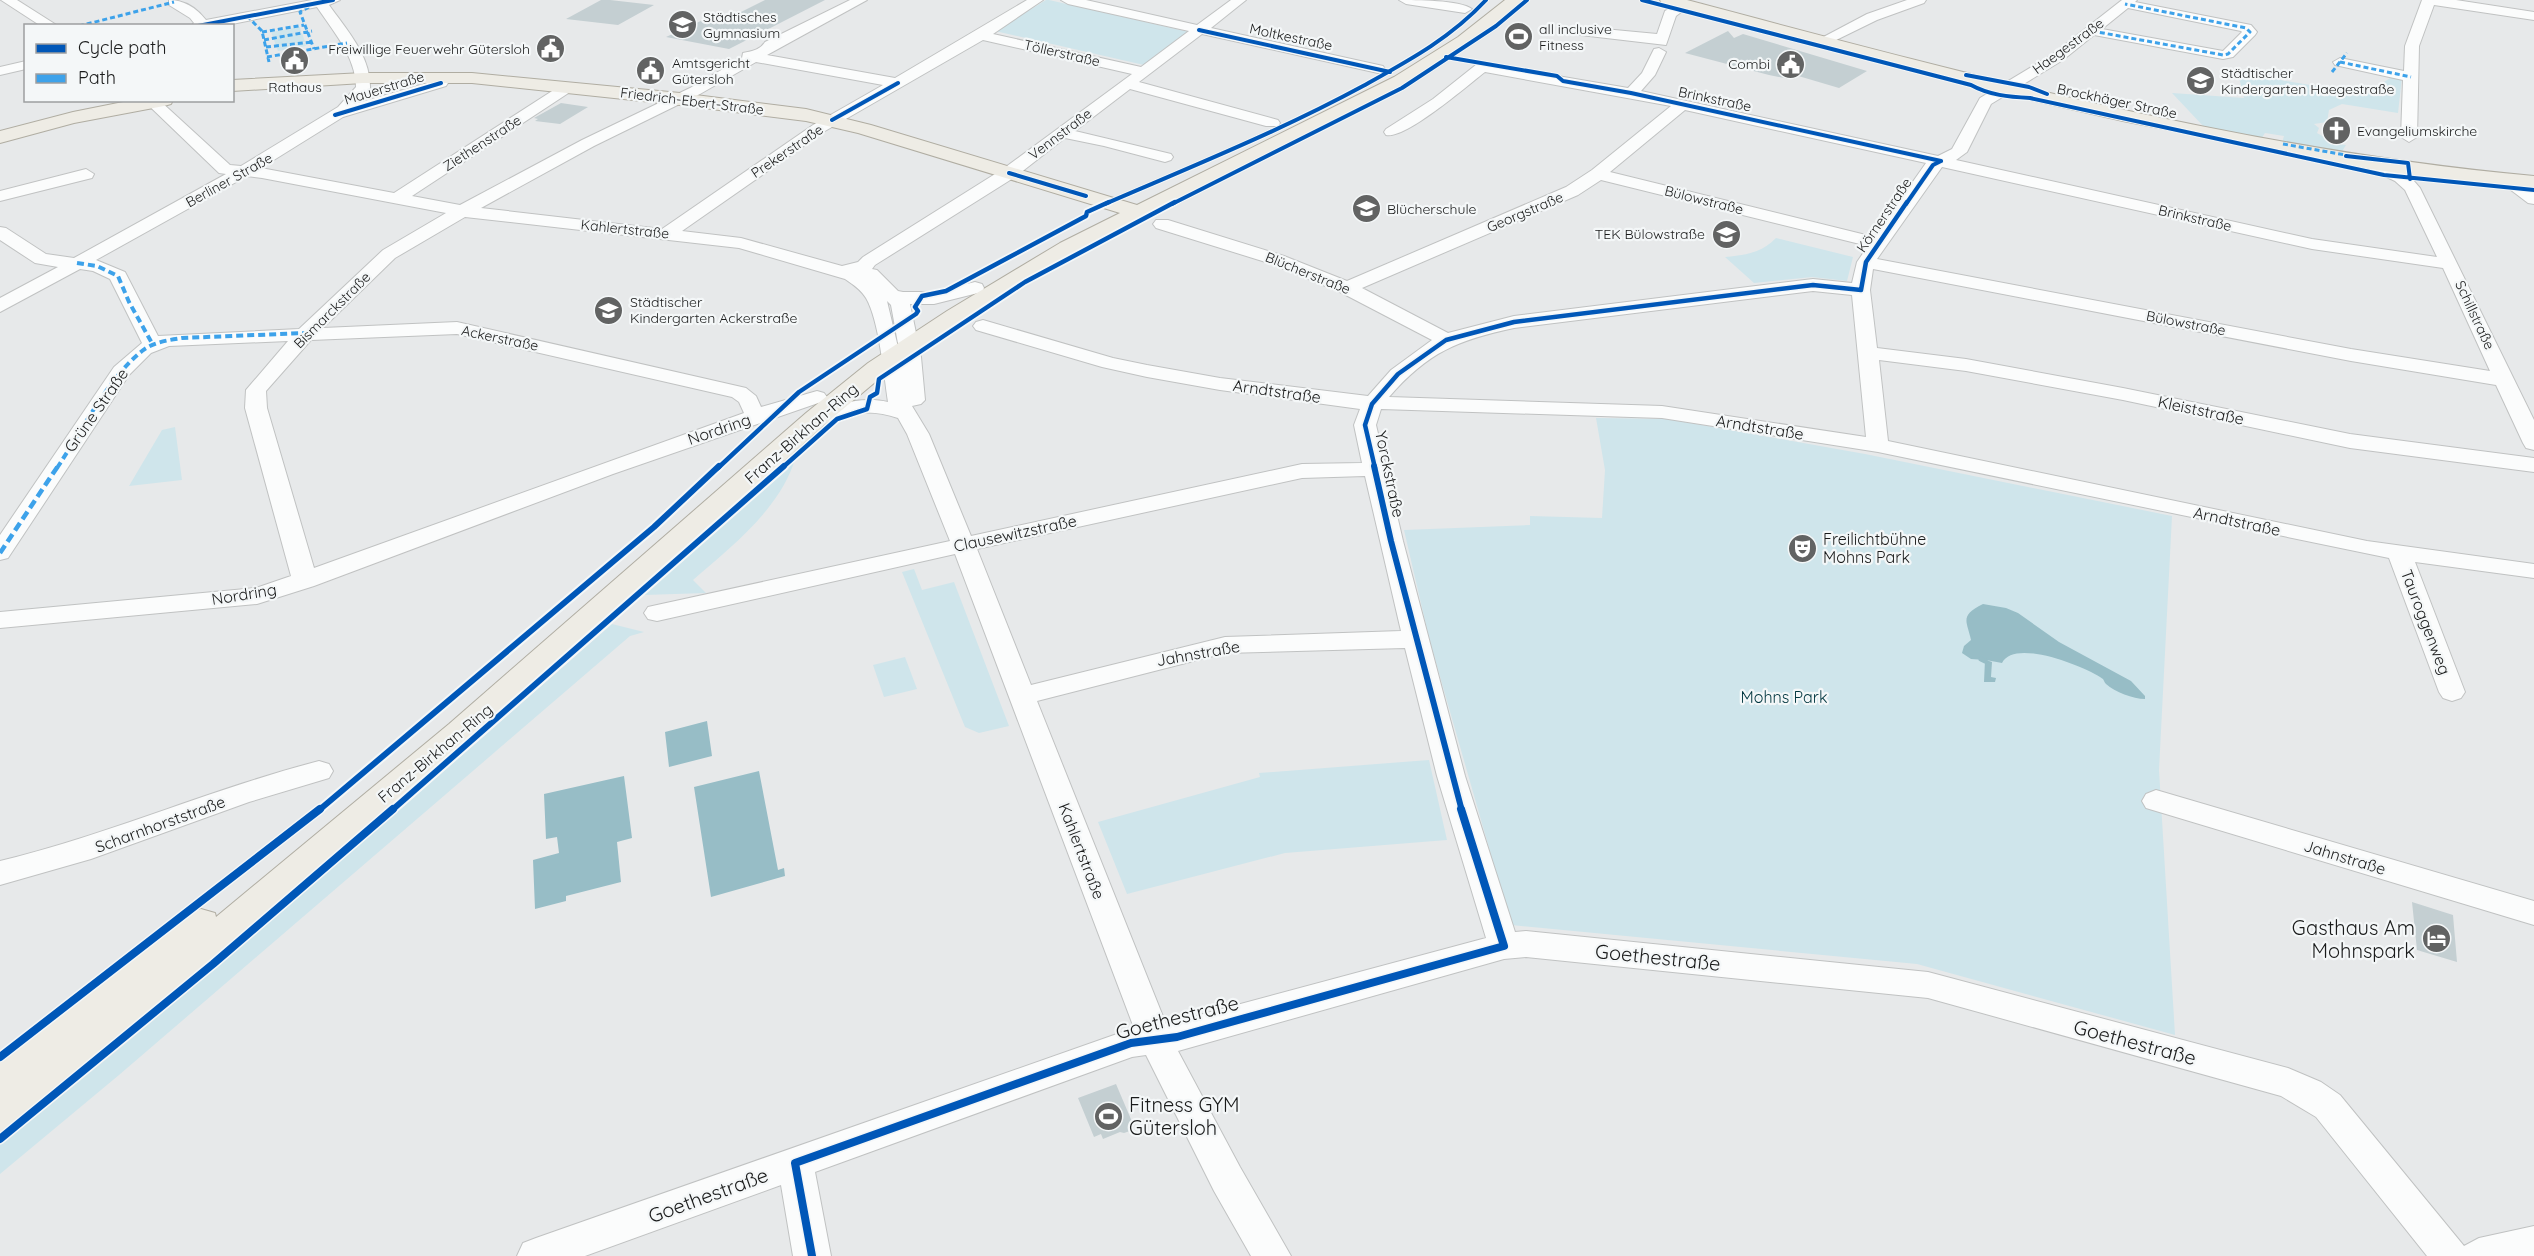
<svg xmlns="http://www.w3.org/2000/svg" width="2534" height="1256" viewBox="0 0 2534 1256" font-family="Quicksand,sans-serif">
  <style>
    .green { fill: #cfe5eb }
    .water { fill: #97bdc6 }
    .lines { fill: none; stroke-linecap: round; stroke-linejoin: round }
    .stream { stroke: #97bdc6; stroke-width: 5 }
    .building { fill: #c4cfd2 }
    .minor-casing { stroke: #c0c2c2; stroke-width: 2 }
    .major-casing { stroke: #b0ada2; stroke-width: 2 }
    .minor { fill: #fbfcfc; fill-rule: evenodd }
    .major { fill: #eeece5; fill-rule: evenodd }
    .quiet-far2 { stroke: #3da2ea; stroke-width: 3; stroke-dasharray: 5 3; stroke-linecap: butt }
    .quiet-far1 { stroke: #3da2ea; stroke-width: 4; stroke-dasharray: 7 4; stroke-linecap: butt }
    .quiet { stroke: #3da2ea; stroke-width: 4.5; stroke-dasharray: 9 4.5; stroke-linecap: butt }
    .cycleway-far3-casing { stroke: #f4f7f8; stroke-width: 6 }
    .cycleway-far2-casing { stroke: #f4f7f8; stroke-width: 8 }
    .cycleway-far1-casing { stroke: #f4f7f8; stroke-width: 10 }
    .cycleway-casing { stroke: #f4f7f8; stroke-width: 11 }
    .cycleway-far3 { stroke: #0057b8; stroke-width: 4 }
    .cycleway-far2 { stroke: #0057b8; stroke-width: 4.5 }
    .cycleway-far1 { stroke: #0057b8; stroke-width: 6 }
    .cycleway { stroke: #0057b8; stroke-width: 8 }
    .labels { text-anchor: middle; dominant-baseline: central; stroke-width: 4.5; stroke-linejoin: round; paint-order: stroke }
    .far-poi-label { font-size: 14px; fill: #1a1b1b; stroke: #f4f7f8; text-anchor: start }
    .far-street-label { font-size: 14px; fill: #1a1b1b; stroke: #f4f7f8 }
    .street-label { font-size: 16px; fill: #1a1b1b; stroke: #f4f7f8 }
    .poi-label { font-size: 16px; fill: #1a1b1b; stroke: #f4f7f8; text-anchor: start }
    .park-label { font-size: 16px; fill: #00363f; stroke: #f4f7f8 }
    .near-poi-label { font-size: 20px; fill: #1a1b1b; stroke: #f4f7f8; text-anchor: end }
    .near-street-label { font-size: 20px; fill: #1a1b1b; stroke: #f4f7f8 }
  </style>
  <rect width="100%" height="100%" fill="#e7e9ea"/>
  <!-- green -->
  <path class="green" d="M1046,0H1049L1189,32L1144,65L995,31Z
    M300,27L301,32L290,35L302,33L305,42L279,46L305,43L306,46L278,51L271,32Z
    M2238,73L2365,94L2395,75L2402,77L2398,113L2342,104L2329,110L2327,122L2314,124L2319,128L2317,133L2337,144L2346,145L2341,153L2282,143L2284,136L2265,133L2261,139L2205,128L2172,93L2244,98Z
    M1776,238L1853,257L1847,281L1812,277L1754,283L1725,257C1745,255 1762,253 1776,238Z
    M1596,418L1668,419L1865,454L2172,516L2159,770L2175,1035L1917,964L1511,925L1429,638L1404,530L1530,525V516L1602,518L1605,470Z
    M175,427L182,480L129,486L162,430Z
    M795,459C780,509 732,546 693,580L706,593L644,595L708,535Z
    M914,569L922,590L954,582L1009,726L979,733L965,727L902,572Z
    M612,624L644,632L630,636L119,1075L0,1174V1145C210,979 410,800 612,624Z
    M905,657L917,689L884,697L873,665Z
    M1429,760L1447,840L1285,853L1127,894L1098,822L1260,777L1259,773Z"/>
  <!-- water -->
  <path class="water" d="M1983,604L2006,608L2018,613L2059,642L2131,681L2145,696V699C2133,699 2115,692 2106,684C2102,679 2106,681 2100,677C2082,666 2014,638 2002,663L1986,660L1992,662L1991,677L1996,678L1995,682H1984L1985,660L1971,659L1962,653L1964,646L1971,640C1967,621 1959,616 1983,604Z
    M707,721L712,756L669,767L665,732Z
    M759,771L778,870L784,868L785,876L711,897L694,787Z
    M624,776L632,838L617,842L621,882L566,896V901L535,909L533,860L559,853L557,837L546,839L544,794Z"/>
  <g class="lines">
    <!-- stream -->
    <path class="stream" d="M1981,659L1985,661"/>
  </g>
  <!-- building -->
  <path class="building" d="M601,0H610L654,5L618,25L566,19Z
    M765,0H825L729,49L666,37L705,19L721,22Z
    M1728,31L1734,38L1743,34L1867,71L1839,88L1795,75L1789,79L1769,75L1685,53Z
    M561,103L588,107L560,124L535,121L538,119L534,118Z
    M2412,902L2453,915L2457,962L2417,950Z
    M1116,1084L1133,1124L1130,1131L1124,1133L1120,1132L1103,1139L1101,1134L1094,1137L1078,1098Z"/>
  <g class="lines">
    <defs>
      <path id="minor" d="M1,0H17L58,26H41Z
        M169,0C183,0 196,7 206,20L312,0H340L329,5C346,29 371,56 370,88L358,103L441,79L448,83L446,86L343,117L261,168L394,193L563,84H573L575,87L573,90L412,196L460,205L582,140L690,88L742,58L743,53C752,51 760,50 765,42L850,0H867L767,55L895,78L1027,0H1043L993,34L1141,67L1189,31L1068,4L1061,0H1086L1197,25L1231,0H1246L1211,28L1383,66L1385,69L1383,72L1378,73L1202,34L1139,82L1278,120L1280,123L1278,126H1266L1130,89L1075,131L1171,154L1173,157L1171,160L1165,162L1104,146L1065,138L1015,177L875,265L872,269L877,270L898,291L903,292H934L975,282L982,284L984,288L982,292L934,304H910L921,357L925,400L921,404L912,406L929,434L971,536L1302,464L1362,463L1354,425L1360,409L1220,390L1147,377L1102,367L976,330L973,326L976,322L983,320L1113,358L1147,365L1220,378L1368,396L1391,370L1432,340L1340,292L1272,264L1156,228L1153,224L1156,220H1168L1284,256L1347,281L1566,187L1592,170L1671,106L1485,72C1468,85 1405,140 1386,135L1384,132L1386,129L1433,99L1477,64L1482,63L1628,88L1642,73L1654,49L1659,48L1666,52L1655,75L1641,91L1938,156L1952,149L1980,98L2053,54L2122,0H2137L2135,2L2251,25L2257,32L2255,35L2233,57L2223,59L2094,35L2063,60L1991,104L1967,152L1956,160L2312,239L2437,257L2405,190L2395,181L2364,166L2362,163L2370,158L2407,173L2420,188L2534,420V450L2526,448L2523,443L2496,385L2351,361L1873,269L1870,290L1877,348L1966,359L2123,388L2350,434L2534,458V472L2350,448L2123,400L1966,371L1879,360L1888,441L2367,541L2534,564V578L2415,562L2465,692L2461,698L2452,701L2443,698L2439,692L2389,558L1878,452L1662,418L1381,409L1376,425L1403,541L1465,776L1515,932L1526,931L1928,972L2288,1068L2321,1082L2340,1095L2464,1246L2479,1238L2534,1226V1256H2427L2316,1117L2281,1096L1928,998L1526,957L1504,959L1178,1051L1240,1167L1291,1256H1251L1214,1191L1146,1055L1132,1057L815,1172L831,1256H793L781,1185L585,1256H517L523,1243L536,1238L1134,1028L955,554L657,621L648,619L644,613L648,607L657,605L950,541L907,434L898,418C880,412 863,410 845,416C832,419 821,427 807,424L804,419L807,414C833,405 861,396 888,402C884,375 879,320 866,298C861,290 854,285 845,279L739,248L465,217L395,258L323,328L457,322L746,388L756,396L761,407L817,391L824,393L827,397L824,401L613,474L314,586L257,604L0,628V612L256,588L291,576L245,408L246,390L288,341L169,346L151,353L129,375L8,558L0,560V535L114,367L142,343L110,279L93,271L80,269L0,312V298L58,267L35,263L0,240V227L6,228L46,254L74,258L226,174L219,173L143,100H159L230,165L241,166L338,107L356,87C356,57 333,31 317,7L222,26H191L194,23L190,18L169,5ZM2128,8L2241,31L2242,32L2223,51L2102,29ZM983,40L1132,74L1003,169L863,257L858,262L842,266L741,238L682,231L825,131ZM756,62L883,85L813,125L662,229L481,208L594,146L700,94ZM1685,110L1926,163L1874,237L1610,172ZM1942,167L2312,249L2443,268L2490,371L2351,349L1877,259ZM247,176L262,178L446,213L383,250L299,329L158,336L125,272L96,260ZM1601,180L1868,246L1857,262L1852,283L1813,279L1514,316L1448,333L1362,288L1578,195ZM1813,291L1852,295L1866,437L1662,406L1389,397C1428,352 1458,340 1514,328ZM887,301L891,305L901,360ZM457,334L732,397L739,402L744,413L314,568L267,408L266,391L311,340ZM1365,476L1401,631L1225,637L1031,685L977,549L1302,478ZM1405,648L1437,776L1486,938L1166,1024L1037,701L1225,653Z
        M1399,0C1416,0 1460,0 1472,9L1465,13L1406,4Z
        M1685,0L1692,4L1676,16L1666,45L1572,34L1565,30L1572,26L1657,34L1665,11Z
        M1907,0H1926L1924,3L1877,20L1826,45H1816L1814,42L1867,14Z
        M2422,0H2456L2534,12V20L2434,5L2419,46L2417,137L2409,142L2401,137L2403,80L2335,65L2333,62L2340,58L2404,71L2405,46Z
        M26,61V69L0,75V67Z
        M86,169L94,174L92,178L0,201V191Z
        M2509,175L2515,176L2534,191V204L2528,203L2503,184L2501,180Z
        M319,761L329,764L333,771L329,778L249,802L91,859L0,885V861C108,835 211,789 319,761Z
        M2156,790L2534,901V925L2146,808L2142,801L2146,794Z"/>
      <path id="major" d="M1505,0H1523L1470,45L1406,85L1076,253L963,321L886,373L824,425L473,740L221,958L15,1130L0,1135V1056L187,913L201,909L215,913L216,917L449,724L806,413L868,363L947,311L1060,243L1120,213L858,133L806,121L680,105L472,83H363L232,91V80L363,73H472L680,93L806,109L871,125L1137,205L1394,77L1458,37Z
        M1660,0H1687C1965,74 2246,150 2534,176V188L2445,180L2370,169L2123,121L1969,86L1662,3Z
        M133,100H173L171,104L164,106L74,123L0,143V131L73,112Z"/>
    </defs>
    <!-- minor casing -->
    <use href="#minor" class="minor-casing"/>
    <!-- major casing -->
    <use href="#major" class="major-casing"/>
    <!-- minor -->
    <use href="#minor" class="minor"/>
    <!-- major -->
    <use href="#major" class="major"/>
    <!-- quiet-far2 -->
    <path class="quiet-far2" d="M309,7L300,12L314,49
      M247,16L262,31L269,62
      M79,26L174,2
      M2092,31L2223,55L2228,54L2250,32L2246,28L2125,4
      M262,32L304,25
      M264,40L312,31
      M266,47L312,42
      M267,57L347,43
      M2340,62L2411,77
      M2332,72L2347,53
      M2283,144L2351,156"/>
    <!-- quiet-far1 -->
    <path class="quiet-far1" d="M77,263L97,266L118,276L129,302L153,345
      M57,468C81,432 109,377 142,351C153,342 169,340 182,338L306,333"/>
    <!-- quiet -->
    <path class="quiet" d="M0,553L58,466"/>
    <defs>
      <path id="cycleway-far3" d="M1642,0L1971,85C1989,95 2009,97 2030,98L2384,175L2534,190
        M198,26L333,0
        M1199,30L1390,72
        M1446,57L1557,76L1563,81L1631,93L1941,161
        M1966,75L2029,87L2047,94
        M335,115L441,83
        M832,120L898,83
        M2346,156L2408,163L2410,179
        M1009,173L1086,196
        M1105,204C1193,166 1280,131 1363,86C1408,61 1451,38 1486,0
        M1172,204L1402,88L1496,26L1527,0
        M1906,204L1933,165L1941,161"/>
      <path id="cycleway-far2" d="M718,468L799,392L916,314L918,311L915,307L922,296L946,291L1086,216L1087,212L1109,202
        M782,468L837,419L867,409L870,397L877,393L879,379L1025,282L1175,202
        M1375,468L1365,425L1372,404L1398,374L1446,340L1514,322L1813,285L1861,290L1866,262L1907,202"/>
      <path id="cycleway-far1" d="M1374,466L1391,541L1462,811
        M318,811L654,527L719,466
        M391,811L784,466"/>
      <path id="cycleway" d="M0,1057L320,809
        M0,1139L213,964L393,809
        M812,1256L795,1163L1131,1043L1177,1037L1504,946L1461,809"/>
    </defs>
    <!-- cycleway-far3 casing -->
    <use href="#cycleway-far3" class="cycleway-far3-casing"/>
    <!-- cycleway-far2 casing -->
    <use href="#cycleway-far2" class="cycleway-far2-casing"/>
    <!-- cycleway-far1 casing -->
    <use href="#cycleway-far1" class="cycleway-far1-casing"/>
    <!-- cycleway casing -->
    <use href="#cycleway" class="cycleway-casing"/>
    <!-- cycleway-far3 -->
    <use href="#cycleway-far3" class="cycleway-far3"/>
    <!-- cycleway-far2 -->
    <use href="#cycleway-far2" class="cycleway-far2"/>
    <!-- cycleway-far1 -->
    <use href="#cycleway-far1" class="cycleway-far1"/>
    <!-- cycleway -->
    <use href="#cycleway" class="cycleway"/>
  </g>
  <!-- icons -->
  <defs>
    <symbol id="school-disc" viewBox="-11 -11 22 22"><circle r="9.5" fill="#626363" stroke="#f4f7f8"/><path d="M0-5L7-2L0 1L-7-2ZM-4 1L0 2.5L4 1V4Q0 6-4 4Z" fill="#fff"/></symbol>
    <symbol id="stadium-disc" viewBox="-11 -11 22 22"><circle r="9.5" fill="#626363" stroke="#f4f7f8"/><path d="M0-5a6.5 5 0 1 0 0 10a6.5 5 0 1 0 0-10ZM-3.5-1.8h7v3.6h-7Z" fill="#fff"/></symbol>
    <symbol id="civic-disc" viewBox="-11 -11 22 22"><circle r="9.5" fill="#626363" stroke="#f4f7f8"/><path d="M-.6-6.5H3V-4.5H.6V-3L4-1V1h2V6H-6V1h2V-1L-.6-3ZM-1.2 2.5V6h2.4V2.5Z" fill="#fff"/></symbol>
    <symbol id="church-disc" viewBox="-11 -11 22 22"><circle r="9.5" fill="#626363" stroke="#f4f7f8"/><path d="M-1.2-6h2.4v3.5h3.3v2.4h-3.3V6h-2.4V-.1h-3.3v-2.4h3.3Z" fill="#fff"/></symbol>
    <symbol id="theatre-disc" viewBox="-11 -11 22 22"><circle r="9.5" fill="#626363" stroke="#f4f7f8"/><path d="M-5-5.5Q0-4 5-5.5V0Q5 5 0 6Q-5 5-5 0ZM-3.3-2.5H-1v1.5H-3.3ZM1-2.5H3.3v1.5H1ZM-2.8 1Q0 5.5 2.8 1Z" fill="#fff"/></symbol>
    <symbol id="hotel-disc" viewBox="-11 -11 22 22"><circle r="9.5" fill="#626363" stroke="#f4f7f8"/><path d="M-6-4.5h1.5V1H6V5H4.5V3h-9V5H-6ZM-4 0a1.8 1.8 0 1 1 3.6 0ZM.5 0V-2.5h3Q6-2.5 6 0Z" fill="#fff"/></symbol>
  </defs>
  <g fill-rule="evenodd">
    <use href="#school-disc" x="666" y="8" width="33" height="33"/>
    <use href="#stadium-disc" x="1502" y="20" width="33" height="33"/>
    <use href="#civic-disc" x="534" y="32" width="33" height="33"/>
    <use href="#civic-disc" x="278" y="44" width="33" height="33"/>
    <use href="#civic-disc" x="1774" y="48" width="33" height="33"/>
    <use href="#civic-disc" x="634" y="54" width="33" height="33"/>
    <use href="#school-disc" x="2184" y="64" width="33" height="33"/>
    <use href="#church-disc" x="2320" y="114" width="33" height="33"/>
    <use href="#school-disc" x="1350" y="192" width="33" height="33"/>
    <use href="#school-disc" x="1710" y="218" width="33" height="33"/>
    <use href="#school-disc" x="592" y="294" width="33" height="33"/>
    <use href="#theatre-disc" x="1786" y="532" width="33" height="33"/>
    <use href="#hotel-disc" x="2420" y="922" width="33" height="33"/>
    <use href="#stadium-disc" x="1092" y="1100" width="33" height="33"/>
  </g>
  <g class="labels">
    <!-- far-poi labels -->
    <g class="far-poi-label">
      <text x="703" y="17">Städtisches<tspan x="703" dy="16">Gymnasium</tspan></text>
      <text x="1539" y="29">all inclusive<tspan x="1539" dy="16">Fitness</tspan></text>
      <text x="530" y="49" text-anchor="end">Freiwillige Feuerwehr Gütersloh</text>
      <text x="672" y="63">Amtsgericht<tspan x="672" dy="16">Gütersloh</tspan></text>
      <text x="1770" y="64" text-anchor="end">Combi</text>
      <text x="2221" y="73">Städtischer<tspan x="2221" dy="16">Kindergarten Haegestraße</tspan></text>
      <text x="295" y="87" text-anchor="middle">Rathaus</text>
      <text x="2357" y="131">Evangeliumskirche</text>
      <text x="1387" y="209">Blücherschule</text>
      <text x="1705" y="234" text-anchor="end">TEK Bülowstraße</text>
      <text x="630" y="302">Städtischer<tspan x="630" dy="16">Kindergarten Ackerstraße</tspan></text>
    </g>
    <!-- far-street labels -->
    <g class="far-street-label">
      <text transform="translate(1291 37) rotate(12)">Moltkestraße</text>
      <text transform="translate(2068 46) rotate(-36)">Haegestraße</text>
      <text transform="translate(1062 53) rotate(13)">Töllerstraße</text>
      <text transform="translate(384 88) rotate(-17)">Mauerstraße</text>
      <text transform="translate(1715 99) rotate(12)">Brinkstraße</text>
      <text transform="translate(692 101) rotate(7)">Friedrich-Ebert-Straße</text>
      <text transform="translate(2117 101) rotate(12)">Brockhäger Straße</text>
      <text transform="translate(1060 134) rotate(-37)">Vennstraße</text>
      <text transform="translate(482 143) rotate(-33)">Ziethenstraße</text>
      <text transform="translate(787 151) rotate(-34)">Prekerstraße</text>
      <text transform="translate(229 180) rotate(-29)">Berliner Straße</text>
      <text transform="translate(1704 200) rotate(14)">Bülowstraße</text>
      <text transform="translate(1525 212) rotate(-23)">Georgstraße</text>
      <text transform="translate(1884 215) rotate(-56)">Körnerstraße</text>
      <text transform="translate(2195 218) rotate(13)">Brinkstraße</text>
      <text transform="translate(625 229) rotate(6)">Kahlertstraße</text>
      <text transform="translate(1308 273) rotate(22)">Blücherstraße</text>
      <text transform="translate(332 310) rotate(-45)">Bismarckstraße</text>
      <text transform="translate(2475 315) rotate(65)">Schillstraße</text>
      <text transform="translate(2186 323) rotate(11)">Bülowstraße</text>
      <text transform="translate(500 338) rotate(12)">Ackerstraße</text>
    </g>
    <!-- street labels -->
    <g class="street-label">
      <text transform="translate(1277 391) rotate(8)">Arndtstraße</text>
      <text transform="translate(96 410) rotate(-55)">Grüne Straße</text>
      <text transform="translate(2201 410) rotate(12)">Kleiststraße</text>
      <text transform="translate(1760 427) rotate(9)">Arndtstraße</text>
      <text transform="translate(719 429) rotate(-19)">Nordring</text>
      <text transform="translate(801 433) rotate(-41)">Franz-Birkhan-Ring</text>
      <text transform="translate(1390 474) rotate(78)">Yorckstraße</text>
      <text transform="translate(2237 521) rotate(12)">Arndtstraße</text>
      <text transform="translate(1015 533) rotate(-12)">Clausewitzstraße</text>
      <text transform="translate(244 594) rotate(-9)">Nordring</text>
      <text transform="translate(2426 622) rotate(69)">Tauroggenweg</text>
      <text transform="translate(1198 653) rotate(-10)">Jahnstraße</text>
      <text transform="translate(435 753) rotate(-40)">Franz-Birkhan-Ring</text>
      <text transform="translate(160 824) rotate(-20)">Scharnhorststraße</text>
      <text transform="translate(1082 851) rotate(69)">Kahlertstraße</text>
      <text transform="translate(2345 857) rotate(17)">Jahnstraße</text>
    </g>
    <!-- poi labels -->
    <g class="poi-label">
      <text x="1823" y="539">Freilichtbühne<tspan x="1823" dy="18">Mohns Park</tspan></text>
    </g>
    <!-- park labels -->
    <g class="park-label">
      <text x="1784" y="697">Mohns Park</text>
    </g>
    <!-- near-poi labels -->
    <g class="near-poi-label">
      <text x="2415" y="927">Gasthaus Am<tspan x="2415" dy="23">Mohnspark</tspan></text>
      <text x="1129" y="1104" text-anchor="start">Fitness GYM<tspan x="1129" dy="23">Gütersloh</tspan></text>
    </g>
    <!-- near-street labels -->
    <g class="near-street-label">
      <text transform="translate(1658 957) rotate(6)">Goethestraße</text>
      <text transform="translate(1177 1017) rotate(-14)">Goethestraße</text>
      <text transform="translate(2135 1042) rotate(15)">Goethestraße</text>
      <text transform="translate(708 1195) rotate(-20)">Goethestraße</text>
    </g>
  </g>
  <!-- legend -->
  <rect x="24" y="24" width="210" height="78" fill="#f4f7f8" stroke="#9d9fa0" stroke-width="1.5"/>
  <rect x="36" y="44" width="30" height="9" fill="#0057b8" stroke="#9d9fa0" stroke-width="1.5"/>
  <text x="78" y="54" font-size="18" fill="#1a1b1b">Cycle path</text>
  <rect x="36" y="74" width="30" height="9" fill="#3da2ea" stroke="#9d9fa0" stroke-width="1.5"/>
  <text x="78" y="84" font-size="18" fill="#1a1b1b">Path</text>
</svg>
